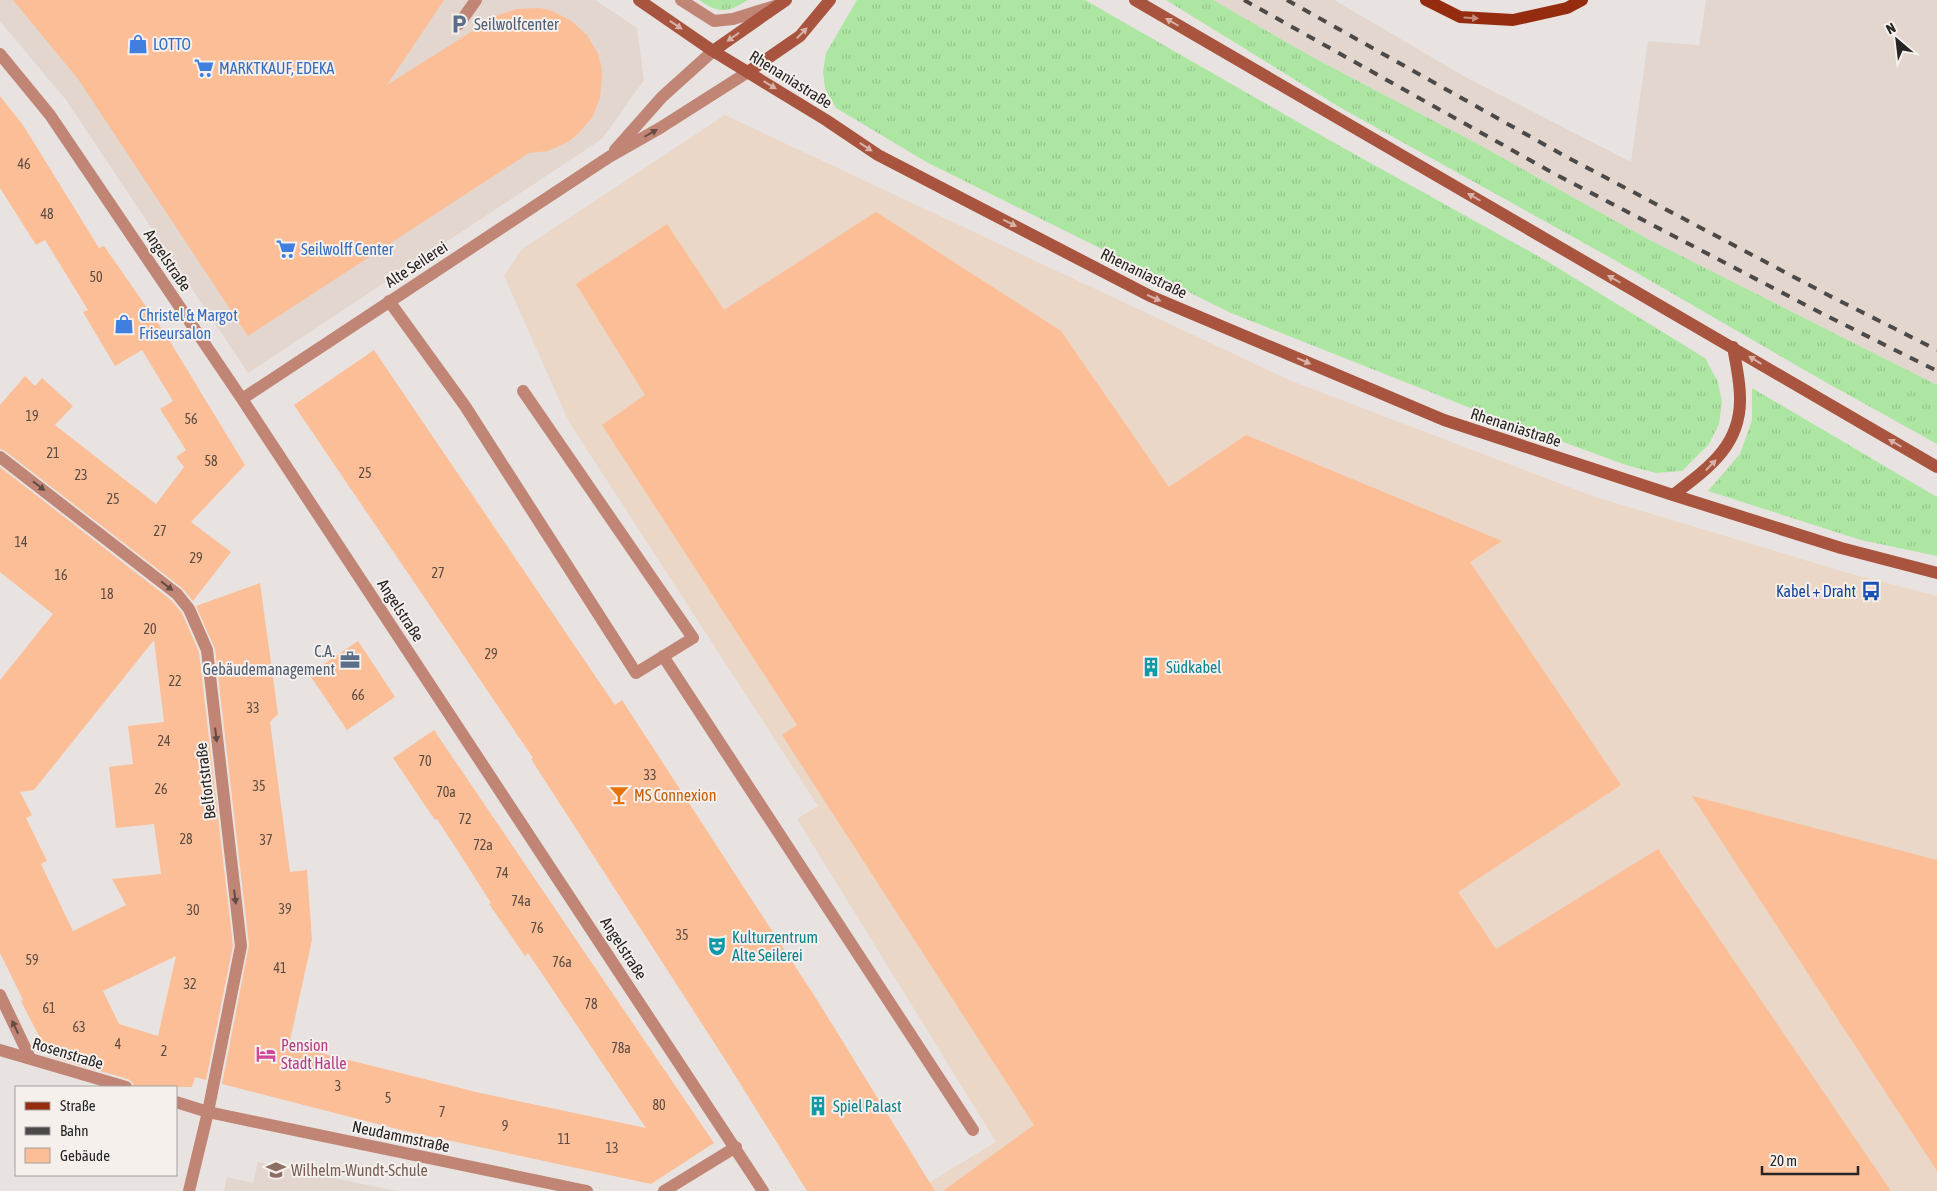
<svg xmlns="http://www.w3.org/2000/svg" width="1937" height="1191" viewBox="0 0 1937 1191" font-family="'Asap Condensed',sans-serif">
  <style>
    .built { fill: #e2d6ce }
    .industrial { fill: #ead7c7 }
    .grass { fill: url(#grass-tufts) }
    .building { fill: #fcbe97; fill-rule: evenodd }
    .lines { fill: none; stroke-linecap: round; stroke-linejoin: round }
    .lane { stroke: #c08575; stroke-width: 12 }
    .street { stroke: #c08575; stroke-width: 12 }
    .secondary { stroke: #a8543f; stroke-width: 12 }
    .primary { stroke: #952c0f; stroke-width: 12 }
    .rail { stroke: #4c4948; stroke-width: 4; stroke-dasharray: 9 9; stroke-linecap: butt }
    .oneway { fill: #c68e7e }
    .oneway2 { fill: #d7b2a7 }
    .oneway3 { fill: #644b44 }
    .labels { text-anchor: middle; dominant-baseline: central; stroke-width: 4; stroke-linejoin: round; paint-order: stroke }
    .number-label { font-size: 14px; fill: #5c4b41 }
    .service-label { font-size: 16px; fill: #4e5e75; stroke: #f6f0ed; text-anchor: start }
    .shop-label { font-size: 16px; fill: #366cbe; stroke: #f6f0ed; text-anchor: start }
    .street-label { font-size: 16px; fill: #272524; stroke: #f6f0ed }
    .transit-label { font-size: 16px; fill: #164399; stroke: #f6f0ed; text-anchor: end }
    .culture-label { font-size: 16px; fill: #0d838f; stroke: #f6f0ed; text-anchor: start }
    .food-label { font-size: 16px; fill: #c56008; stroke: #f6f0ed; text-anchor: start }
    .hotel-label { font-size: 16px; fill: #b23c85; stroke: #f6f0ed; text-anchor: start }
    .education-label { font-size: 16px; fill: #785e54; stroke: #f6f0ed; text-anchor: start }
  </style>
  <defs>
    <pattern id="grass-tufts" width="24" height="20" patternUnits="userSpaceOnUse" patternTransform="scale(1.25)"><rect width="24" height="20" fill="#ade6a3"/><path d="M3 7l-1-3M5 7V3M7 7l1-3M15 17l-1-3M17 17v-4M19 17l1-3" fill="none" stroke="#95c58c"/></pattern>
  </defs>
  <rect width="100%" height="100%" fill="#e8e3e0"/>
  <!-- built -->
  <path class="built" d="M0,0H595L637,28L644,80L602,139L248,373L66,100L0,21Z
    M1213,0H1334L1469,79L1631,162L1648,41L1699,45L1706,0H1937V385L1644,237L1478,144L1314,58Z
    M258,1162L367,1185L398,1191H224L227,1177L253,1183Z"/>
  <!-- industrial -->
  <path class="industrial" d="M725,115L1289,380L1595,497L1848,573L1937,596V1191H915L996,1142L797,819L818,806L569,422L504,276L522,249Z"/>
  <!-- grass -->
  <path class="grass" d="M699,0H748C727,13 720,14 699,0Z
    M857,0H1085L1331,141L1545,260L1705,358L1718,382L1722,402L1719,424L1709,444L1682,471L1656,473L1626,465L1473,409L1231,313L928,163L836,108L825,88L823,72L826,53Z
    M1166,0H1213L1314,58L1478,144L1644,237L1937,385V444L1820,379L1611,258L1341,108Z
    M1752,388L1937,497V556L1861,540L1708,491L1740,454L1752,420Z"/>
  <!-- building -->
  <path class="building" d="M13,0H444L387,85L496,16L517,9L539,8L550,10L570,20L587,35L598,54L601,65L602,75L600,98L592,118L577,135L568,142L548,151L529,153L248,336L78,79Z
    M0,96L23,125L99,248L104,246L166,335L245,465L191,522L231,552L193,601L182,588L5,451L0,449V405L25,376L35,386L42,378L73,406L55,425L156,504L184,467L176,457L186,450L160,409L173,401L142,350L115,366L83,312L88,310L45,240L36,245L0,188Z
    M876,212L1061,331L1169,487L1246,435L1502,541L1470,562L1621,785L1458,892L1496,949L1658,849L1891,1191H943L1034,1125L782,735L797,725L602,425L645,395L576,284L667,224L724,310Z
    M374,350L615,705L622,700L819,1003L935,1191H807L726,1061L531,759L533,758L294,405Z
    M0,467L171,600L182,613L199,652L233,946L206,1080L195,1077L192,1087H134L132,1082L128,1079L55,1058L38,1034L21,1001L23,1000L0,953V680L53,614L0,572ZM154,640L164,722L128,726L133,764L109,767L116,828L154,824L161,874L112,879L126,905L73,931L41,864L47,861L26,818L32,815L20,792L34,790ZM176,956L158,1036L119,1024L103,991Z
    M260,583L278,714L270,722L290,872L307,870L312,940L289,1045L480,1093L646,1128L528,953L525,956L489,904L491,903L454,845L437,819L435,820L393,758L434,730L714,1143L651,1184L405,1131L222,1084L249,945L215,649L196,606Z
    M358,641L395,697L347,730L309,674Z
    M1692,796L1937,860V1171Z"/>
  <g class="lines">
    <!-- lane -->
    <path class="lane" d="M681,0L714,21L733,19L778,5
      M459,24L476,0
      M389,301L465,406L636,673L693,638L523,391
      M663,656L973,1130"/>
    <!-- street -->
    <path class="street" d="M0,54L50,115L242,399L763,1191
      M615,150L662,97L713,51
      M242,399L609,157L660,128L748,72
      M0,457L177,594L189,609L207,650L241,946L208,1112L189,1191
      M0,995L30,1058
      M0,1050L126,1087
      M176,1102L208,1112L587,1191
      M664,1191L736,1147"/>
    <!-- secondary -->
    <path class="secondary" d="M639,0L713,51L826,120L878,155L1150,296L1444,420L1673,495L1841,548L1937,573
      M1135,0L1937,467
      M713,51L786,0
      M748,72L800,36L830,0
      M1673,495C1707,469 1741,446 1740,398C1740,381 1736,364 1733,347"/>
    <!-- primary -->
    <path class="primary" d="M1426,0L1460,17L1513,20L1567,8L1582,0"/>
    <!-- rail -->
    <path class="rail" d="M1244,0L1553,173L1821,313L1937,371
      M1287,0L1563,155L1830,296L1937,350"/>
  </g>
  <!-- one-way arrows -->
  <defs><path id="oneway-solid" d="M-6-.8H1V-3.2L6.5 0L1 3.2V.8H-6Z" transform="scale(1.25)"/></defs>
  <use class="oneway" href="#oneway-solid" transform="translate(1471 18) rotate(3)"/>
  <g class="oneway2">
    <use href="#oneway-solid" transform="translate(1172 22) rotate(-150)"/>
    <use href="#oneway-solid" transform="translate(676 25) rotate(34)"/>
    <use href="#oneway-solid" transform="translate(802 33) rotate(-46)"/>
    <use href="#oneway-solid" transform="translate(733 37) rotate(145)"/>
    <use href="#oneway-solid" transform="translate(770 85) rotate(31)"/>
    <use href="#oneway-solid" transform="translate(866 147) rotate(34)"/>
    <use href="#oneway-solid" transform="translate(1474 197) rotate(-150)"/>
    <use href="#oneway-solid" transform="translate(1010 223) rotate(27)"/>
    <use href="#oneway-solid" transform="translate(1614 279) rotate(-150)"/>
    <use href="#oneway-solid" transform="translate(1154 298) rotate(24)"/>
    <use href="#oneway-solid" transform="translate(1755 360) rotate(-149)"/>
    <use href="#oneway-solid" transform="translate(1304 361) rotate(23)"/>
    <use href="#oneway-solid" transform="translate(1895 443) rotate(-150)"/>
    <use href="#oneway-solid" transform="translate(1711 465) rotate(-46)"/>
  </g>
  <g class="oneway3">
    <use href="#oneway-solid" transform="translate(651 133) rotate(-30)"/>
    <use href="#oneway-solid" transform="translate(39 486) rotate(38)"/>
    <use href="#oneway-solid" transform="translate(167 586) rotate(38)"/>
    <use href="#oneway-solid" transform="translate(216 735) rotate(83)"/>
    <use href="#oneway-solid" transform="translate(235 897) rotate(83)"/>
    <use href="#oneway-solid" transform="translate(15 1027) rotate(-116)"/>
  </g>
  <!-- icons -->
  <defs>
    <symbol id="parking-bare" viewBox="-9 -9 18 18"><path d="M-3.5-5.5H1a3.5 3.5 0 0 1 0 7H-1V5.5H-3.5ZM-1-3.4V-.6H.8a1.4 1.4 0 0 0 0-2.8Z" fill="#5c6f8a" stroke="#f6f0ed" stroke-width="2.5" paint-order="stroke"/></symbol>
    <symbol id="shop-bare" viewBox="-9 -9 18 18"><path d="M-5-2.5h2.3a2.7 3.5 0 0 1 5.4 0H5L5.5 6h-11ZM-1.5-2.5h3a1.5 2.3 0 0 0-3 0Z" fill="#3f7fe0" stroke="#f6f0ed" stroke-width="2.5" paint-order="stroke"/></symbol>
    <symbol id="supermarket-bare" viewBox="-9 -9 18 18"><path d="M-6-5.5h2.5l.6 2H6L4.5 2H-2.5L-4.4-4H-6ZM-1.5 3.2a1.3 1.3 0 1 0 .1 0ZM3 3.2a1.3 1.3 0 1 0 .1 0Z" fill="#3f7fe0" stroke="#f6f0ed" stroke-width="2.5" paint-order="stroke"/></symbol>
    <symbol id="bus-bare" viewBox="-9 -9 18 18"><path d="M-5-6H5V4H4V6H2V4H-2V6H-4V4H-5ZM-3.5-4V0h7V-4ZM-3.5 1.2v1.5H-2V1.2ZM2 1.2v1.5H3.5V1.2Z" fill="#1a4fb4" stroke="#f6f0ed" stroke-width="2.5" paint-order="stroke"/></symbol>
    <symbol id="office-bare" viewBox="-9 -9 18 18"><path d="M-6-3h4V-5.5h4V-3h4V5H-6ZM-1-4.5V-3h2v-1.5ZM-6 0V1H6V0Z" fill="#5c6f8a" stroke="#f6f0ed" stroke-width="2.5" paint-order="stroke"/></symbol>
    <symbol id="building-bare" viewBox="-9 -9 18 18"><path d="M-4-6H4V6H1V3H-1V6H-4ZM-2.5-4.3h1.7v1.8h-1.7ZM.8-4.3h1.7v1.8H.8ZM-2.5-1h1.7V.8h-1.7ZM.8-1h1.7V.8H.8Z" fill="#0f9aa8" stroke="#f6f0ed" stroke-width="2.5" paint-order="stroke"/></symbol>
    <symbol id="bar-bare" viewBox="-9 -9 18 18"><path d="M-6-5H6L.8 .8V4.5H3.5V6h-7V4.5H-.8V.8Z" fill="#e8710a" stroke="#f6f0ed" stroke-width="2.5" paint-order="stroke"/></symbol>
    <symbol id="theatre-bare" viewBox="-9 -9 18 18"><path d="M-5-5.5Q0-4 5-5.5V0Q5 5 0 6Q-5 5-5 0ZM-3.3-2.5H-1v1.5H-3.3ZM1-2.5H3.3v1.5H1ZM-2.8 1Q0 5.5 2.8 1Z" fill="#0f9aa8" stroke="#f6f0ed" stroke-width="2.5" paint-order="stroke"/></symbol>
    <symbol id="hotel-bare" viewBox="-9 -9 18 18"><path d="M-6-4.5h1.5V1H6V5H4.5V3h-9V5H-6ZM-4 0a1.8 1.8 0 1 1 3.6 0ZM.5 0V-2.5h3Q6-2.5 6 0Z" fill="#d1479c" stroke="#f6f0ed" stroke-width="2.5" paint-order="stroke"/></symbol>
    <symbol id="school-bare" viewBox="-9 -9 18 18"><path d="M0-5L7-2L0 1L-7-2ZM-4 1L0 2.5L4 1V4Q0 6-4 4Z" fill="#8d6e63" stroke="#f6f0ed" stroke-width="2.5" paint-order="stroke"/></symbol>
  </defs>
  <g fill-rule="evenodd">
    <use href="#parking-bare" x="445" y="10" width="28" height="28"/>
    <use href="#shop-bare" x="124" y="30" width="28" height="28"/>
    <use href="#supermarket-bare" x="190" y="54" width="28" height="28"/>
    <use href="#supermarket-bare" x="272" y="235" width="28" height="28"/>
    <use href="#shop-bare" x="110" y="310" width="28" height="28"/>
    <use href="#bus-bare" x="1857" y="577" width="28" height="28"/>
    <use href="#office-bare" x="336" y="646" width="28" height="28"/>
    <use href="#building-bare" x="1137" y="653" width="28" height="28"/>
    <use href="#bar-bare" x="605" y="781" width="28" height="28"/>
    <use href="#theatre-bare" x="703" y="932" width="28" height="28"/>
    <use href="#hotel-bare" x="252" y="1040" width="28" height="28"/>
    <use href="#building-bare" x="804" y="1092" width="28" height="28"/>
    <use href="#school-bare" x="262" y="1156" width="28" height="28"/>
  </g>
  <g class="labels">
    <!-- number labels -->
    <g class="number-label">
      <text x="24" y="164">46</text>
      <text x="47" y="214">48</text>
      <text x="96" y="277">50</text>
      <text x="32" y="416">19</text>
      <text x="191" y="419">56</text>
      <text x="53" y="453">21</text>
      <text x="211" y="461">58</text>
      <text x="365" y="473">25</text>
      <text x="81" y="475">23</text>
      <text x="113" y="499">25</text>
      <text x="160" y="531">27</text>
      <text x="21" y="542">14</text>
      <text x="196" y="558">29</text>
      <text x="438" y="573">27</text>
      <text x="61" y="575">16</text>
      <text x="107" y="594">18</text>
      <text x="150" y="629">20</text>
      <text x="491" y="654">29</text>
      <text x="175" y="681">22</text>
      <text x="358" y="695">66</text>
      <text x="253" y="708">33</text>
      <text x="164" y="741">24</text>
      <text x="425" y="761">70</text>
      <text x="650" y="775">33</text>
      <text x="259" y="786">35</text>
      <text x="161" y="789">26</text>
      <text x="446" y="792">70a</text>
      <text x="465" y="819">72</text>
      <text x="186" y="839">28</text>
      <text x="266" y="840">37</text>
      <text x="483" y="845">72a</text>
      <text x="502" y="873">74</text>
      <text x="521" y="901">74a</text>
      <text x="285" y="909">39</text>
      <text x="193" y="910">30</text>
      <text x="537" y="928">76</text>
      <text x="682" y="935">35</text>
      <text x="32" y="960">59</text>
      <text x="562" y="962">76a</text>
      <text x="280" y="968">41</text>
      <text x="190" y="984">32</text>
      <text x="591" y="1004">78</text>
      <text x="49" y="1008">61</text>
      <text x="79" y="1027">63</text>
      <text x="118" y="1044">4</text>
      <text x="621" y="1048">78a</text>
      <text x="164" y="1051">2</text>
      <text x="338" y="1086">3</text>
      <text x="388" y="1098">5</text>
      <text x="659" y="1105">80</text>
      <text x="442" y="1112">7</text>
      <text x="505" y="1126">9</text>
      <text x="564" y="1139">11</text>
      <text x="612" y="1148">13</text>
    </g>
    <!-- service labels -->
    <g class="service-label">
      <text x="474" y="24">Seilwolfcenter</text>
      <text x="335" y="651" text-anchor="end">C.A.<tspan x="335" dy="18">Gebäudemanagement</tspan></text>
    </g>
    <!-- shop labels -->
    <g class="shop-label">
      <text x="153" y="44">LOTTO</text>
      <text x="219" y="68">MARKTKAUF, EDEKA</text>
      <text x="301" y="249">Seilwolff Center</text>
      <text x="139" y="315">Christel &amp; Margot<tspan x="139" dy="18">Friseursalon</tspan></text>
    </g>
    <!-- street labels -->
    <g class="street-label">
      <text transform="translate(791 79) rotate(32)">Rhenaniastraße</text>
      <text transform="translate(168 260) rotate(56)">Angelstraße</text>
      <text transform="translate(416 264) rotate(-33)">Alte Seilerei</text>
      <text transform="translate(1144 273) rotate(26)">Rhenaniastraße</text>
      <text transform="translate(1516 427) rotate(18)">Rhenaniastraße</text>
      <text transform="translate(401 610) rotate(57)">Angelstraße</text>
      <text transform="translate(205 781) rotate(-97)">Belfortstraße</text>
      <text transform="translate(624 948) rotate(57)">Angelstraße</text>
      <text transform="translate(68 1053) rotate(17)">Rosenstraße</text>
      <text transform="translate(401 1136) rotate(12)">Neudammstraße</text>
    </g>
    <!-- transit labels -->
    <g class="transit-label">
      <text x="1856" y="591">Kabel + Draht</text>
    </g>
    <!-- culture labels -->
    <g class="culture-label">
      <text x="1166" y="667">Südkabel</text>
      <text x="732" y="937">Kulturzentrum<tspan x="732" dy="18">Alte Seilerei</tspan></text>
      <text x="833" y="1106">Spiel Palast</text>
    </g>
    <!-- food labels -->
    <g class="food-label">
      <text x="634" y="795">MS Connexion</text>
    </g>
    <!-- hotel labels -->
    <g class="hotel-label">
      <text x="281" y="1045">Pension<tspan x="281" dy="18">Stadt Halle</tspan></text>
    </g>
    <!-- education labels -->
    <g class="education-label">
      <text x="291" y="1170">Wilhelm-Wundt-Schule</text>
    </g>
  </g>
  <!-- legend -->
  <rect x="15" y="1086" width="162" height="90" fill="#f6f0ed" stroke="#a39f9d"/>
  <rect x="25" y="1102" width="25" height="8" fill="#952c0f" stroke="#a39f9d"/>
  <text x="60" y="1111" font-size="15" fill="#272524">Straße</text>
  <rect x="25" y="1127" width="25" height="8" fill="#4c4948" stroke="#a39f9d"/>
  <text x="60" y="1136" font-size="15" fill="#272524">Bahn</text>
  <rect x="25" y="1148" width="25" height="15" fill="#fcbe97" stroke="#a39f9d"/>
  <text x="60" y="1161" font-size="15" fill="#272524">Gebäude</text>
  <!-- north arrow -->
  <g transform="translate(1897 40) rotate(332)" stroke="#f6f0ed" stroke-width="4" paint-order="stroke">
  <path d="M0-4L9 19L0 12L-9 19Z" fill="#272524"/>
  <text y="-8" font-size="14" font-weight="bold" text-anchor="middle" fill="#272524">N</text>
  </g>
  <!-- scale -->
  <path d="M1762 1166v8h96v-8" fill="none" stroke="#272524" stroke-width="2.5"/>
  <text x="1770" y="1166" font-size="15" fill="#272524" stroke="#f6f0ed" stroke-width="4" paint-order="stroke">20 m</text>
</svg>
